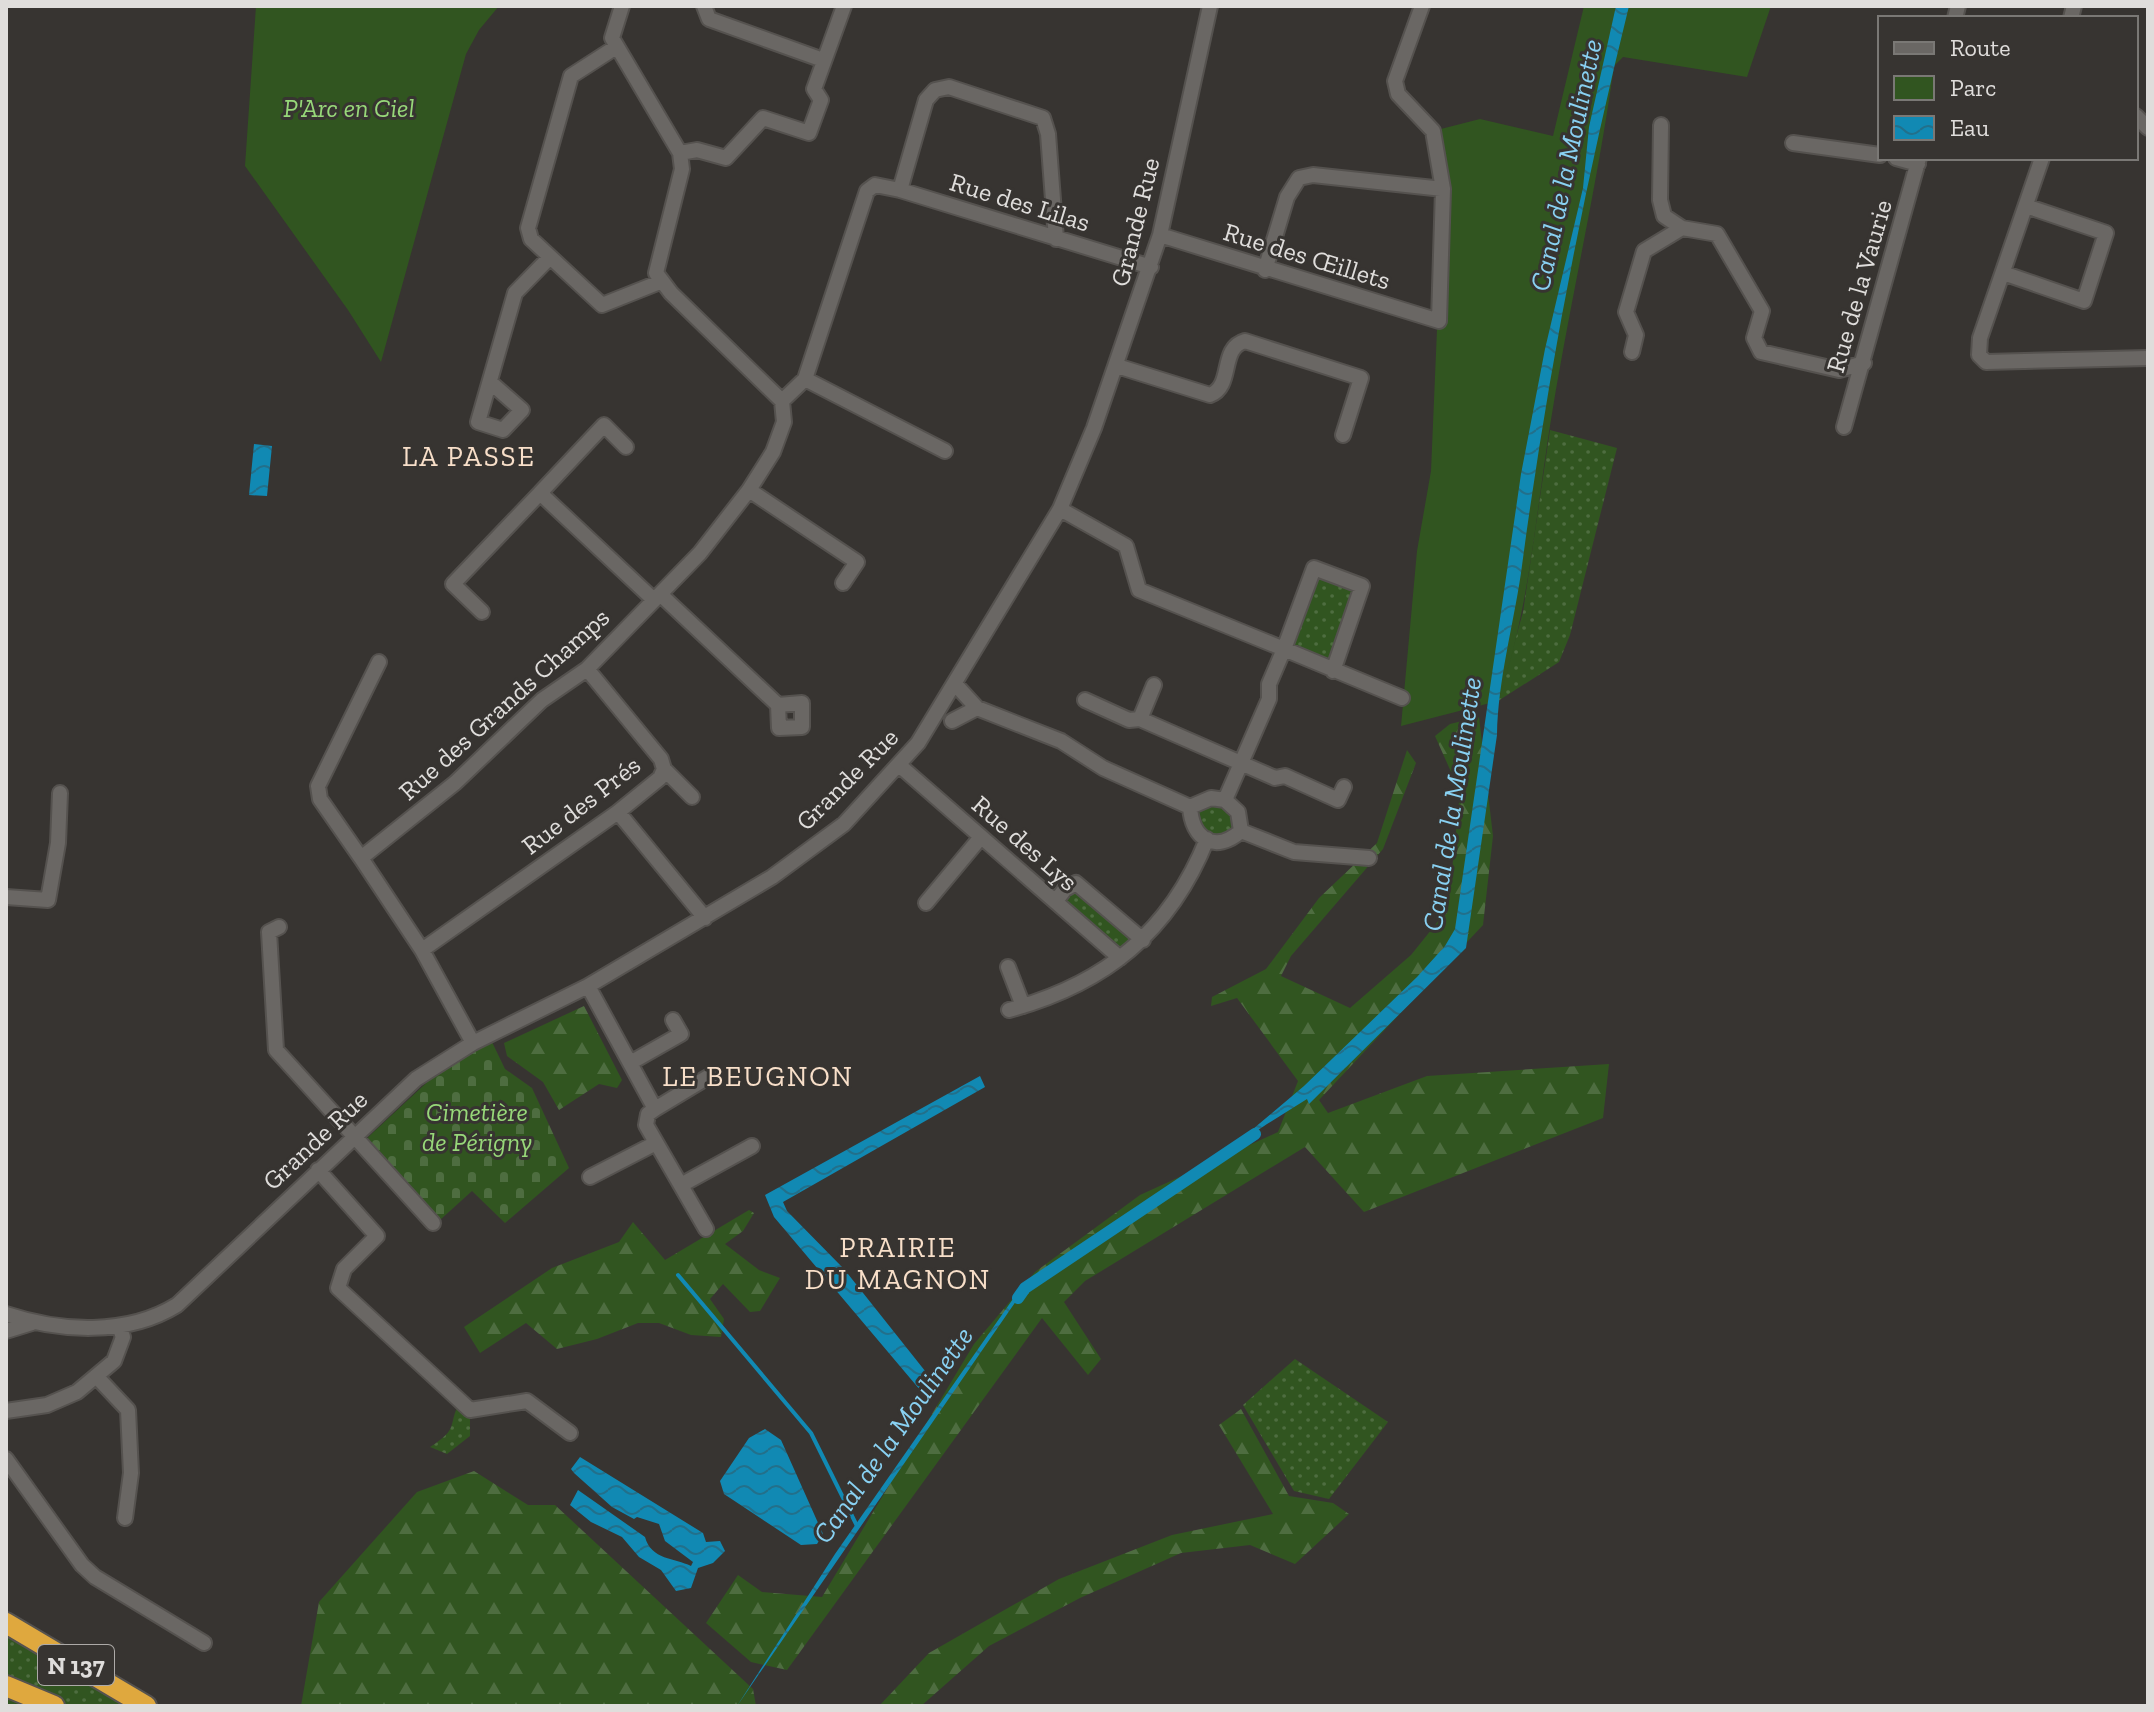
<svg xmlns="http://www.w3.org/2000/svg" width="2154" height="1712" viewBox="0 0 2154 1712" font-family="'Zilla Slab',serif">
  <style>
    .grass { fill: url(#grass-dots) }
    .forest { fill: url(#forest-firs) }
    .cemetery { fill: url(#cemetery-stones) }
    .park { fill: #315520 }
    .water { fill: url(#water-waves) }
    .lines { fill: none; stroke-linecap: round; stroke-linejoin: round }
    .stream { stroke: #1189b3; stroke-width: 4 }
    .canal { stroke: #1189b3; stroke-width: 12 }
    .minor-casing { stroke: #55524f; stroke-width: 18 }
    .highway-casing { stroke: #55524f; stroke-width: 24 }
    .minor { stroke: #6a6764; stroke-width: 14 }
    .highway { stroke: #dfa83e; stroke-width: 20 }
    .labels { text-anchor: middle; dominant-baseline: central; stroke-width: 6; stroke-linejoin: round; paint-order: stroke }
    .shield { fill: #373431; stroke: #adaaa8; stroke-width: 2 }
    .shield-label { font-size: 24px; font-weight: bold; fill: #dfdddb }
    .park-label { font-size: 26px; font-style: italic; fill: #97d879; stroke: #373431 }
    .street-label { font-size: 26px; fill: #dfdddb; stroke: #373431 }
    .water-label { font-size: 28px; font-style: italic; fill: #89d1f2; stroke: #373431 }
    .neighbourhood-label { font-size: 28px; letter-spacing: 2px; fill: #f8dfc9; stroke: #373431 }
  </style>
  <defs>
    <pattern id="grass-dots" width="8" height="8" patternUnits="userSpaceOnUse" patternTransform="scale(2)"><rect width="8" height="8" fill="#315520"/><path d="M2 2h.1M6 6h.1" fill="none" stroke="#4e6d40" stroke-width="1.8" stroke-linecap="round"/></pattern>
    <pattern id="forest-firs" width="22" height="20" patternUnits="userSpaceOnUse" patternTransform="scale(2)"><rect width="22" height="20" fill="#315520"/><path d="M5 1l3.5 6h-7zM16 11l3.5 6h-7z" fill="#4e6d40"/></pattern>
    <pattern id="cemetery-stones" width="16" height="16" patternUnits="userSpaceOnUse" patternTransform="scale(2)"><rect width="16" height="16" fill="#315520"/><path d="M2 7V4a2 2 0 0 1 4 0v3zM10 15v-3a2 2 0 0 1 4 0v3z" fill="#4e6d40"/></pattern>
    <pattern id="water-waves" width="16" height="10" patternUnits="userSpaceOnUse" patternTransform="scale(2)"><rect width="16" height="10" fill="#1189b3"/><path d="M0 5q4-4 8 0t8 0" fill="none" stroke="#22708b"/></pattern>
  </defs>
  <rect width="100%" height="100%" fill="#373431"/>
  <!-- grass -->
  <path class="grass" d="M1550,430L1617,448L1570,635L1559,662L1498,701L1523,612Z
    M1314,568L1362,586L1333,671L1284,649Z
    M1211,798L1241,820L1223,842L1191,825L1202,800Z
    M1076,883L1143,940L1120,958L1056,901Z
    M1295,1359L1388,1422L1329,1499L1294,1491L1243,1405Z
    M460,1401L470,1410V1436L447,1454L430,1447C460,1428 447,1426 460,1401Z
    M6,1623L147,1706H6Z"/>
  <!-- forest -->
  <path class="forest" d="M1479,717L1493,836L1483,925L1319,1100L1328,1113L1427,1076L1609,1064L1603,1118L1364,1212L1305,1147L1085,1281L1064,1302L1101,1359L1088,1375L1042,1318L787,1670L751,1662L706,1623L738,1575L762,1592L822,1597L974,1344L1035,1272L1140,1195L1278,1132L1298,1081L1237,998L1211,1006L1212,997L1266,969L1319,898L1377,843L1407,750L1416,763L1383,849L1291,956L1281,976L1350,1008L1411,955L1448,909L1460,792L1435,736L1450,724Z
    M584,1006L622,1080L617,1088L599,1084L559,1110L543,1082L507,1056L504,1043Z
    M749,1210L754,1213L743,1231L725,1244L759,1270L780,1278L760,1311L750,1312L723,1284L710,1299L724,1319L721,1337L691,1335L659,1323H638L597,1339L557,1349L526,1323L480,1353L464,1327L552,1268L619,1242L633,1222L665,1260Z
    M1241,1409L1289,1496L1333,1503L1349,1514L1295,1564L1250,1545L1181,1553L1080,1598L989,1646L921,1706H879L929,1653L1059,1579L1172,1535L1273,1514L1219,1425Z
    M474,1471L528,1505H555L753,1689L756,1706H301L319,1602L417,1492Z"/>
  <!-- cemetery -->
  <path class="cemetery" d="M492,1042L505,1069L532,1088L569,1168L505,1223L472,1191L440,1220L365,1140L437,1073Z"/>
  <!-- park -->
  <path class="park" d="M256,6H499L479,30L466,54L381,362L348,310L245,166Z
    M1584,6H1771L1747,77L1623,57L1614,66C1597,189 1568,310 1549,432C1535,523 1528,614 1498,701L1401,726L1417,551L1431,471L1443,188L1433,131L1480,119L1553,136Z"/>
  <!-- water -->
  <path class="water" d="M1616,6H1629C1583,192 1546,383 1521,573C1513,627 1498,680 1497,735L1466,948L1309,1104L1307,1099L1267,1124L1025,1288L737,1706L835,1554L1022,1286L1247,1134L1304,1086L1417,977L1445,946L1455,929L1521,474L1545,349L1583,188L1589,127Z
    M254,444L272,446L267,496L249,495Z
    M980,1076L985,1087L783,1202L787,1211L844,1269L937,1386L926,1397L774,1217L765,1195Z
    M765,1429L781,1440L823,1534L817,1544L801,1545L724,1494L720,1481L749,1438Z
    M580,1457L703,1533L706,1542L720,1541L725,1551L713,1563L698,1568L691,1588L676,1591L661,1570L639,1557L622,1537L591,1522L570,1505L578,1490L645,1537C651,1560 675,1558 691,1566L693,1562L665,1541L659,1524L637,1517L634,1519L612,1507L574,1473L571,1469Z"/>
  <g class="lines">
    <!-- stream -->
    <path class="stream" d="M678,1275L811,1433L857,1526"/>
    <!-- canal -->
    <path class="canal" d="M1018,1298L1025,1288L1255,1134"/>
    <defs>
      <path id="minor" d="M622,6L612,38L680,153L682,169L656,273L671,293L782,401
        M704,6L709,19L823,60
        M1955,18L1958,6
        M2071,18L2074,6
        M616,47L571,76L528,228L531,239L602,305L660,282
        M2136,116L2148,128
        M1661,125L1660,200L1664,216L1682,228L1717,234L1762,311L1754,338L1761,352L1839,370L1864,363
        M1793,143L1880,155
        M680,153L697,150L726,158L763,118L809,133L821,100L814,89L844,6
        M1896,158L1918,164
        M2042,158L1980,338L1979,355L1986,362L2148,358
        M900,190L926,100L935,90L949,87L1043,118L1048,134L1056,239
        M1160,235L1439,321L1443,189L1433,131L1398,94L1395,81L1422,6
        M1265,270L1287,197L1299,178L1313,175L1443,189
        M2003,273L2084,301L2106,233L2026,206
        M1632,352L1636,335L1626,312L1644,251L1682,228
        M1117,366L1210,395C1234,386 1219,348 1245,341L1361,378L1343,435
        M805,379L945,451
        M490,382L522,410L503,430L478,422L515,293L550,257
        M1844,427L1919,158
        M626,447L604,425L540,493L654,600
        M749,490L857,562L843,583
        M1060,509L1126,546L1139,590L1284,649L1269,684V699L1225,800
        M660,594L778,705L779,728L802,727V703L778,705
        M482,612L453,584L540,493
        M1333,671L1362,586L1314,568L1284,649L1402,698
        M956,685L977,708
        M1085,700L1129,720L1140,719L1275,778L1285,776L1338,800L1344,787
        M1140,719L1154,685
        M952,721L977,708L1061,741L1103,768L1190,807
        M899,765L1120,958
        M664,769L692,797
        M1211,798L1225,800L1238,812L1241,831C1215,854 1192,839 1190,807Z
        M618,812L705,918
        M1241,831L1294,852L1369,858
        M361,858L320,799L318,786L379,662
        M6,897L48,900L58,843L60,793
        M1056,901L1065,889L1076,883L1143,940
        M926,903L981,837
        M279,927L269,932L276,1050L433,1223
        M422,950L618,812L660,778L664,769L661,759L587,669
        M1008,967L1023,1006
        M588,986L655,1109L648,1114L646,1125L706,1229
        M1009,1010C1105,984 1170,932 1207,839
        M473,1043L422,950L361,858L455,783L542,700L587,669L700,553L749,490L773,452L784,422L782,401L805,379L867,191L875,185L900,190L1151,267
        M630,1063L681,1034L673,1020
        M655,1109L713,1074
        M318,1170L377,1236L344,1269L338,1288L470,1410L527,1401L570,1433
        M590,1177L656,1143
        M681,1185L752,1146
        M6,1314C60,1332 127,1336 177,1305L416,1079L473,1043L588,986L772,877L844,824L918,743L1060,509L1094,428L1160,235L1210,6
        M6,1331L32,1323
        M96,1376L128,1410L131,1473L125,1518
        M6,1411L47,1405L77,1392L114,1361L123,1337L119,1326
        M6,1459L82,1565L95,1577L204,1643"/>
      <path id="highway" d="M6,1623L146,1706
        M6,1686L54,1706"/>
    </defs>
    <!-- minor casing -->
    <use href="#minor" class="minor-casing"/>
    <!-- highway casing -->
    <use href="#highway" class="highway-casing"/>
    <!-- minor -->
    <use href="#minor" class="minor"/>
    <!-- highway -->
    <use href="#highway" class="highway"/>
  </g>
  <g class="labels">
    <!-- shield labels -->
    <rect class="shield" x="38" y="1645" width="76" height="40" rx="6"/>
    <g class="shield-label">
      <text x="76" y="1665">N 137</text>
    </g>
    <!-- park labels -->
    <g class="park-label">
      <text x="349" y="108">P'Arc en Ciel</text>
      <text x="477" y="1112">Cimetière<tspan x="477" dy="30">de Périgny</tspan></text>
    </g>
    <!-- street labels -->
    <g class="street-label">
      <text transform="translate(1020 202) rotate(17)">Rue des Lilas</text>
      <text transform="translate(1135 222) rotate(-76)">Grande Rue</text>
      <text transform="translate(1307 256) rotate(17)">Rue des Œillets</text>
      <text transform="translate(1859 286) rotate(-74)">Rue de la Vaurie</text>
      <text transform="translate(504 704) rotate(-42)">Rue des Grands Champs</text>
      <text transform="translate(847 779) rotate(-45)">Grande Rue</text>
      <text transform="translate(581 805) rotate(-38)">Rue des Prés</text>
      <text transform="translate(1025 843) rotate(41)">Rue des Lys</text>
      <text transform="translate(315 1140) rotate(-43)">Grande Rue</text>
    </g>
    <!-- water labels -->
    <g class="water-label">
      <text transform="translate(1566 165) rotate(-78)">Canal de la Moulinette</text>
      <text transform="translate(1452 804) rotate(-81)">Canal de la Moulinette</text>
      <text transform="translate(893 1435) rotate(-55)">Canal de la Moulinette</text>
    </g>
    <!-- neighbourhood labels -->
    <g class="neighbourhood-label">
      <text x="469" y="456">LA PASSE</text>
      <text x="758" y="1076">LE BEUGNON</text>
      <text x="898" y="1247">PRAIRIE<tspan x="898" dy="32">DU MAGNON</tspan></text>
    </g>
  </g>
  <!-- border -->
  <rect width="2154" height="1712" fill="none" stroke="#dfdddb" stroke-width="16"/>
  <!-- legend -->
  <rect x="1878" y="16" width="260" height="144" fill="#373431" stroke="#7a7875" stroke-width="2"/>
  <rect x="1894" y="42" width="40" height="12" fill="#6a6764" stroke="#7a7875" stroke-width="2"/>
  <text x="1950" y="56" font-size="24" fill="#dfdddb">Route</text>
  <rect x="1894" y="76" width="40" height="24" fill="#315520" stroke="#7a7875" stroke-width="2"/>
  <text x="1950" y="96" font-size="24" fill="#dfdddb">Parc</text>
  <rect x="1894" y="116" width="40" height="24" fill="url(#water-waves)" stroke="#7a7875" stroke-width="2"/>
  <text x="1950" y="136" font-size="24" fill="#dfdddb">Eau</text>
</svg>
